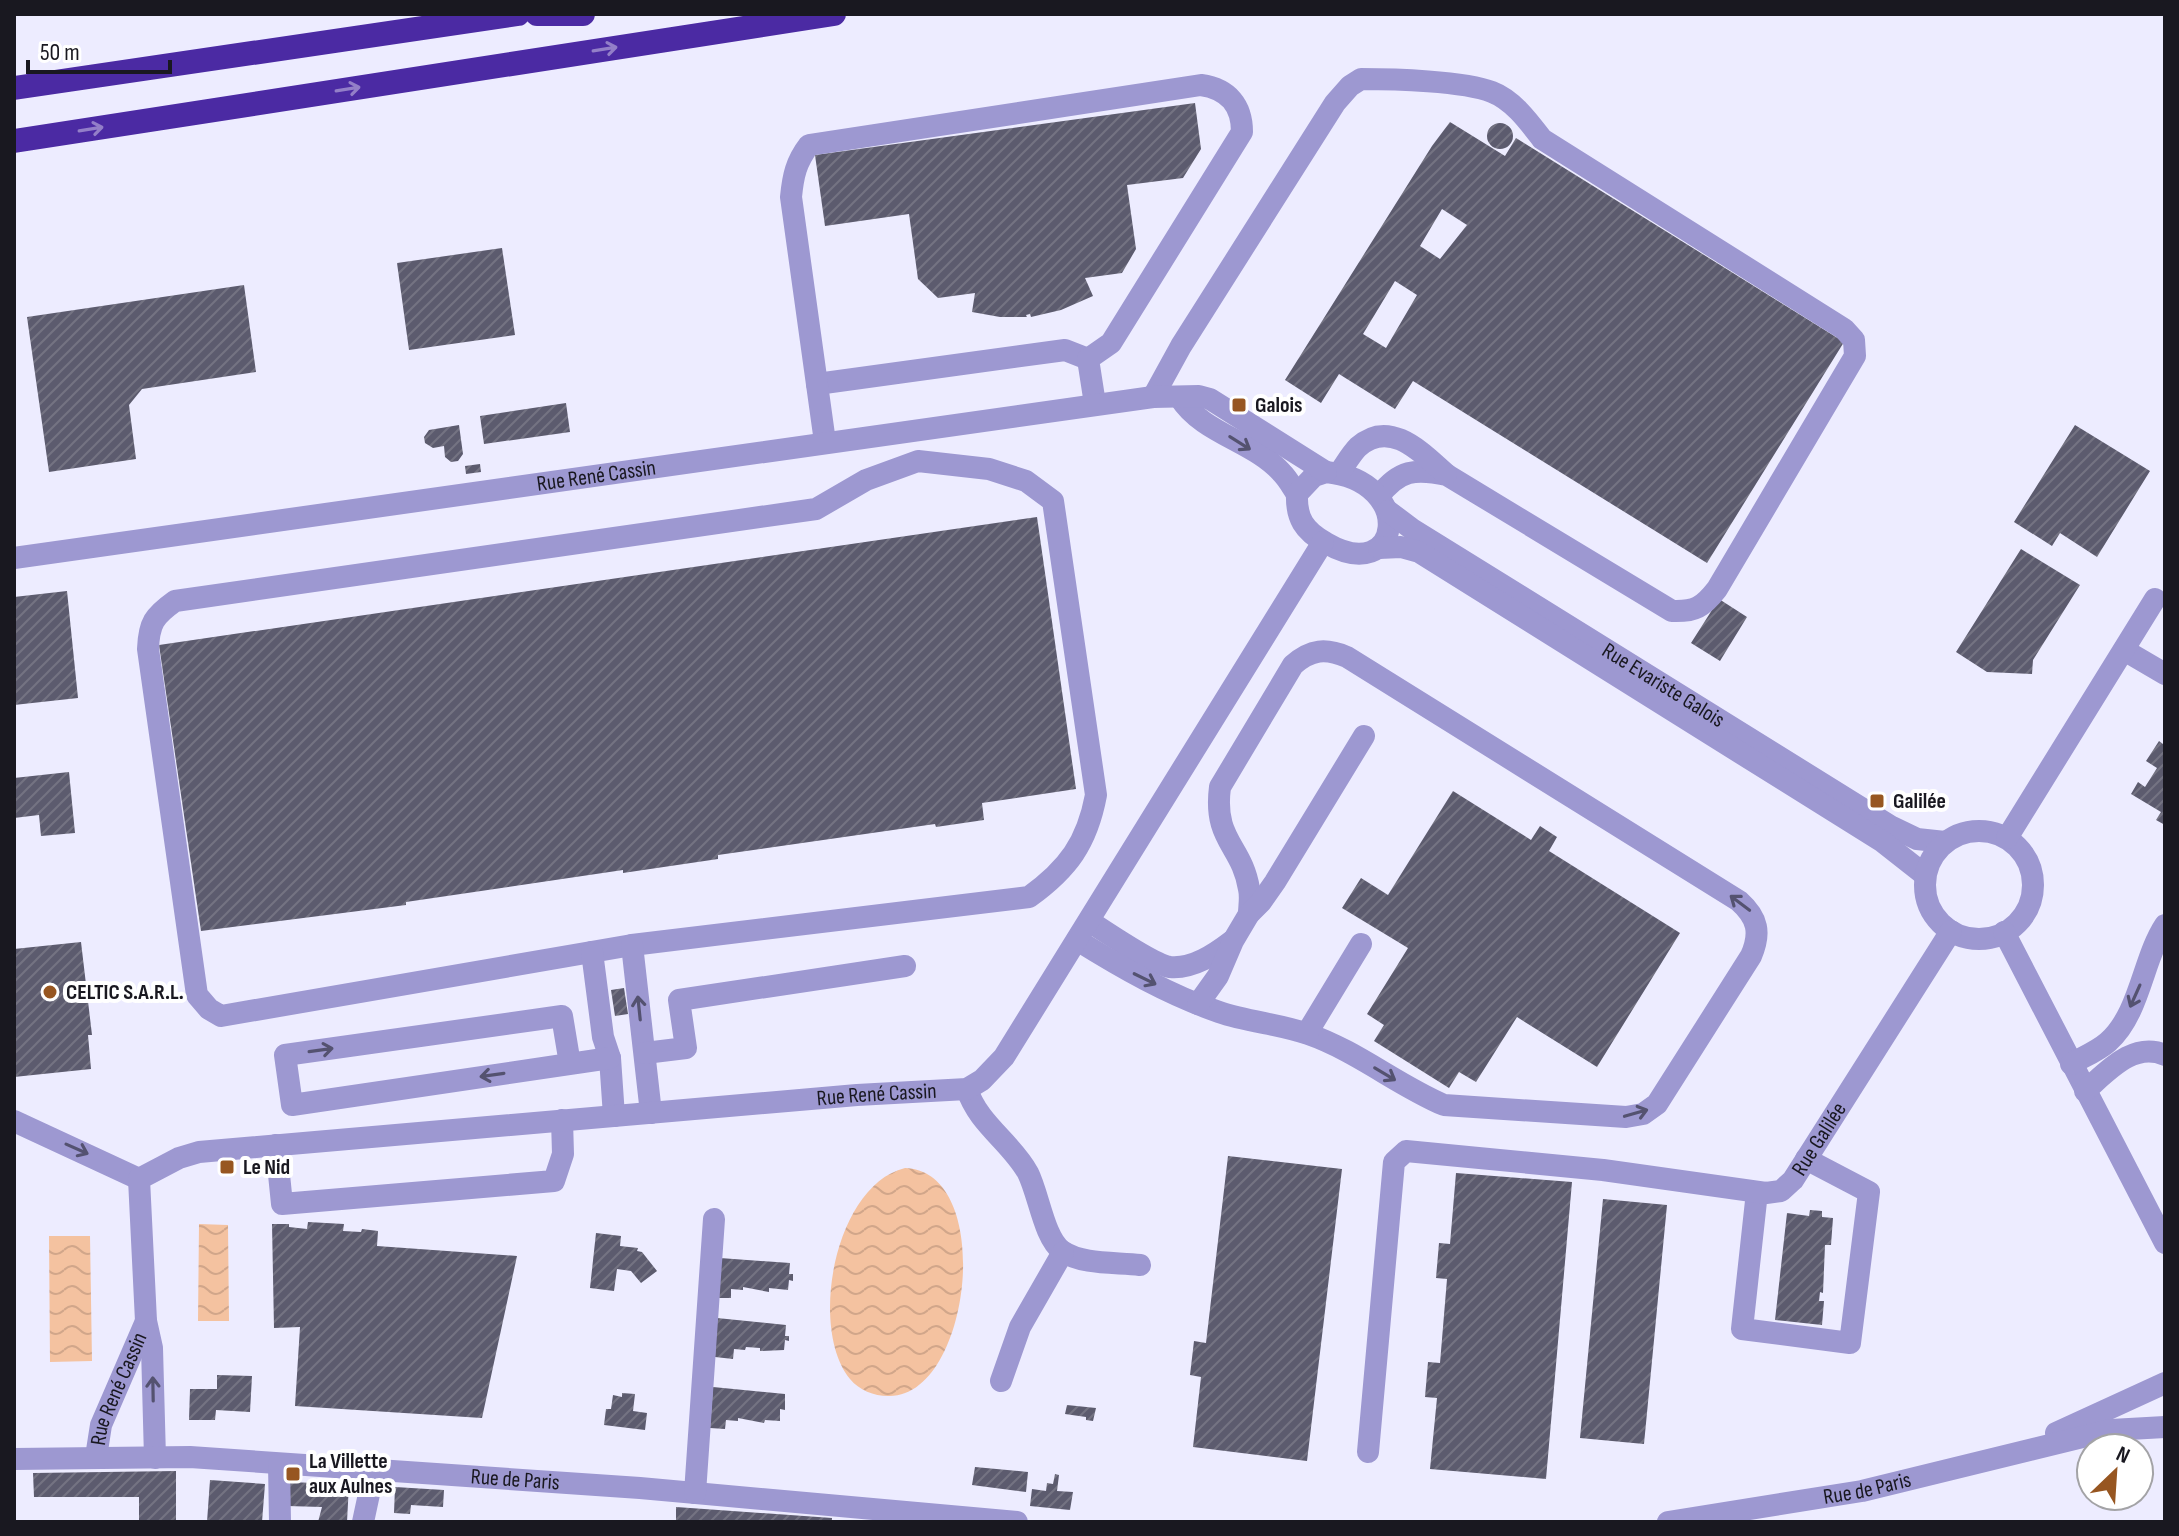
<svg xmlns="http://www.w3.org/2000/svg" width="2179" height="1536" viewBox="0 0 2179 1536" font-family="'Sofia Sans Condensed',sans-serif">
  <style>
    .water { fill: url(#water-waves) }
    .building { fill: url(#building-hatch); fill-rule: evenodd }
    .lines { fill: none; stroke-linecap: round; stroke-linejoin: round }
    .minor { stroke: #9d98d1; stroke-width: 22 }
    .highway { stroke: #4b2aa3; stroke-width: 24 }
    .oneway { stroke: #937fc8 }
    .oneway2 { stroke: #545270 }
    .poi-dot { fill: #975621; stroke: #fff; stroke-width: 3 }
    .labels { text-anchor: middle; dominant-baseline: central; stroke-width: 8; stroke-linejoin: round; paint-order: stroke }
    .poi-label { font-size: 22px; font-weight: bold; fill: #191820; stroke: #fff; text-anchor: start }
    .street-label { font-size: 22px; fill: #191820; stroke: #fff }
  </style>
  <defs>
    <pattern id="water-waves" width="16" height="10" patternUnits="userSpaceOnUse" patternTransform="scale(2)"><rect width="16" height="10" fill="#f4c2a0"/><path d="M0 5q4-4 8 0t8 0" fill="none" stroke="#d1a68a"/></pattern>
    <pattern id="building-hatch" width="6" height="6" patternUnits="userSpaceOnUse" patternTransform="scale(2)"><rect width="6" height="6" fill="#5c5b6e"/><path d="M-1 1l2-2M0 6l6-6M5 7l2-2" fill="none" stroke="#747382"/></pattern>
  </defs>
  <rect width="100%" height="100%" fill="#edecff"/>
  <!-- water -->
  <path class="water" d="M905,1168C997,1171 971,1399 888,1396C874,1396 859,1390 850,1379C808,1327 835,1185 905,1168Z
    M199,1224L228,1225L229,1321H198Z
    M49,1236H90L92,1361L50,1362Z"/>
  <!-- building -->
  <path class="building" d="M1195,103L1201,149L1183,178L1127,185L1136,249L1122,273L1085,278L1093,296L1061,310L1031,317L1030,314L1026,315L1027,317H1000L972,312L975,293L938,298L918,279L909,214L825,226L815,155Z
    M1450,122L1505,156L1516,138L1844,342L1707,563L1413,381L1395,409L1339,374L1321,403L1285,380L1432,146ZM1442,209L1467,225L1440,259L1420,246ZM1395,281L1417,295L1386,348L1363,334Z
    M1487 136a13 13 0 1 1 26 0a13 13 0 1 1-26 0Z
    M502,248L515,335L409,350L397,263Z
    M244,285L256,372L142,389L129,405L136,459L49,472L27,317Z
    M566,403L570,432L484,444L480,416Z
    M459,425L463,454L458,461L451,462L445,457L444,446L433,448L425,443L424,437L429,430Z
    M2075,425L2150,471L2097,557L2060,533L2052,546L2014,522Z
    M480,464L481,472L466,474L465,466Z
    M1037,517L1076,789L982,803L984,820L936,827L935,824L718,855V859L623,873V870L406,902V905L201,931L159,645Z
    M2021,549L2080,585L2033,660L2032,674L1987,672L1956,652Z
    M67,591L78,698L14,705V597Z
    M1719,599L1747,617L1720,661L1691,643Z
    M2165,740V825L2156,820L2161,812L2131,794L2138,782L2145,787L2157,768L2146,761L2159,741L2163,744Z
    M69,772L75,833L41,836L39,815L14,818V778Z
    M1453,791L1531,840L1540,826L1557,837L1549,851L1680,933L1597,1067L1517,1017L1476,1082L1459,1072L1449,1088L1374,1041L1384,1025L1367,1014L1408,948L1342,908L1361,878L1388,895Z
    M81,942L92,1035H88L91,1069L14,1077V949Z
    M624,988L628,1014L615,1016L611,990Z
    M1228,1156L1342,1169L1307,1461L1193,1447L1201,1377L1190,1375L1194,1341L1206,1343Z
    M1456,1173L1572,1182L1546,1479L1430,1469L1437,1398L1425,1397L1428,1362L1440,1363L1447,1279L1436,1278L1439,1243L1450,1244Z
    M1603,1199L1667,1205L1644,1444L1580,1438Z
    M1810,1210L1822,1211V1217L1833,1218L1831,1245H1825L1823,1293L1820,1292L1819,1301H1824L1822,1325L1775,1320L1787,1213L1809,1216Z
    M308,1222L344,1224L343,1231L361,1232L362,1229L378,1231L377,1246L517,1256L482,1418L295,1406L300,1327L274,1328L272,1224H289V1227L307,1229Z
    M596,1233L621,1236L620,1246L638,1248L637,1251L642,1252L657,1271L641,1283L631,1271L617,1269L614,1291L590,1288Z
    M720,1258L790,1263L789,1274H793V1281L789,1280L788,1290L769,1288V1292L743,1287V1290L731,1289V1298H718Z
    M717,1318L786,1325L785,1336H789V1341L785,1340L784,1350L760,1351V1348L746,1347L745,1350L734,1349L733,1359L715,1357Z
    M217,1375L252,1376L250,1412L216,1410L215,1420H189L190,1389H217Z
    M713,1387L785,1394V1410L780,1409V1421L765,1420L764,1423L738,1418V1421L726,1420L725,1429L710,1428Z
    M622,1393L635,1394L633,1411L647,1413L645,1430L604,1425L606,1409H611L613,1395L622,1397Z
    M1067,1405L1096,1408L1093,1421L1086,1420V1417L1065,1414Z
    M975,1467L1028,1472L1026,1492L972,1485Z
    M176,1471V1522H139V1497H34L33,1473Z
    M1055,1474L1059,1475L1057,1491L1073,1492L1070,1510L1030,1506L1032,1489L1046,1491L1047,1483L1053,1484Z
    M210,1480L265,1484L262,1522H207Z
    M286,1482L349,1484L347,1522H318L322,1507L287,1506Z
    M395,1487L444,1490L443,1507L411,1505L410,1514L394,1513Z
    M676,1507L832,1518V1522H676Z"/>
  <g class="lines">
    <!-- minor -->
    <g class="minor">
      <path d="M817,384L1065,350L1088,359"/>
      <path d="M1153,397L1181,346L1335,103L1350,86L1361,79C1393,79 1464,81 1492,92C1513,100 1529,122 1542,139L1844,329L1854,340L1855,356L1717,589C1703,607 1695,612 1672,611L1447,475C1415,468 1399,470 1379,496"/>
      <path d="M1180,398C1203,434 1254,441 1282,473C1288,479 1292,487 1297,494"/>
      <path d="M825,442L791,197C793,176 796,162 809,145L1201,85C1229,89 1242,106 1242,132L1111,343L1088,359L1095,404"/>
      <path d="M918,461L989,469L1026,481L1053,501L1096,795C1087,843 1068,869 1029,897L632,945L221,1016L209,1009L197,995L148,649C149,623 154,616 175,601L816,509L866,480Z"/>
      <path d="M1326,472C1417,481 1402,587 1326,543C1304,531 1296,518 1297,494L1314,476Z"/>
      <path d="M1339,473C1345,465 1351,454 1358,447C1390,418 1422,453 1446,474"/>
      <path id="s1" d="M1388,511L1412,529L1892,827L1917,839L1945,842"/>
      <path d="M1379,548L1401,547L1419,552L1883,842L1925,875"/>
      <path id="s2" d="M14,558L1153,397L1199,396L1210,399L1326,472"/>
      <path d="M2124,650L2165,674"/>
      <circle cx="1979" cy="885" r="54"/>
      <path d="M2007,838L2155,599"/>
      <path d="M1089,921C1104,931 1155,965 1170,967C1193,969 1215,954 1232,941"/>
      <path d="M2004,932L2165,1243"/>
      <path d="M1077,940C1122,968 1169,995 1219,1012C1248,1022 1280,1024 1308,1034C1357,1051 1397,1085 1444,1105L1626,1117L1643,1114L1657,1104L1751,956C1761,933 1758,918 1739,901L1347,657C1326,648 1311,649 1293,665L1220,787C1213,841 1242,845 1249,889C1251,897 1249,906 1249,914"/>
      <path d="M632,945L651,1113"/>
      <path d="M592,952L603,1037L610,1058L614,1116"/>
      <path d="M1198,1004L1218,976L1233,941L1249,914L1261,902L1275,882L1364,736"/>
      <path d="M1307,1033L1361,944"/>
      <path d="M645,1053L686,1048L679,1000L905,966"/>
      <path d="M570,1064L562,1016L285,1055L292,1105L610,1058"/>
      <path d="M2071,1064C2083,1057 2098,1051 2108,1042C2140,1014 2143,958 2165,925"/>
      <path d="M967,1089C978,1124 1011,1142 1028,1173C1039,1195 1044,1238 1062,1251C1082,1265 1117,1262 1140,1265"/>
      <path d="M2085,1091C2107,1072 2133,1041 2165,1055"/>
      <path d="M14,1121L139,1179"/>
      <path d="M276,1145L282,1204L554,1181L563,1154L562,1120"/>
      <path d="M1757,1192L1742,1329L1850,1343L1869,1192L1806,1159"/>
      <path d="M1001,1381L1020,1327L1063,1252"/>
      <path d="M2056,1433L2165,1383"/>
      <path id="s3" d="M1368,1452L1394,1162L1406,1151L1603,1170L1766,1193L1781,1191L1793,1180L1951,931"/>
      <path id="s4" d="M96,1457L101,1425L146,1321"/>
      <path id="s5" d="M155,1458L152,1348L146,1321L139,1179L179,1158L199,1152L857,1095L967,1089L982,1080L1004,1057L1323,542"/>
      <path id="s6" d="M14,1459L190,1457L640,1488L1017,1522"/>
      <path d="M279,1464L280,1522"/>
      <path d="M695,1493L714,1219"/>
      <path d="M363,1522L369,1494V1469"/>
      <path id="s7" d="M1668,1522L1862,1491L2111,1430L2165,1427"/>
    </g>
    <!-- highway -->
    <path class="highway" d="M537,14H583
      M14,88L518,14
      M14,141L834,14"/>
  </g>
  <!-- one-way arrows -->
  <defs><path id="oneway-shaft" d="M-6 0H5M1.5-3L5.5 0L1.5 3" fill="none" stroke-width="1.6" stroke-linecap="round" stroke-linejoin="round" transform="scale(2)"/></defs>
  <g class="oneway">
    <use href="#oneway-shaft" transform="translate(605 49) rotate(-9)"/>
    <use href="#oneway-shaft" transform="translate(348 89) rotate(-9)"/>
    <use href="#oneway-shaft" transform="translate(91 129) rotate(-9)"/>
  </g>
  <g class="oneway2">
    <use href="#oneway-shaft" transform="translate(1240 443) rotate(32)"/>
    <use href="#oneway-shaft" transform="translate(1740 903) rotate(-143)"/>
    <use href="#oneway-shaft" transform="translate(1145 979) rotate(26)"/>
    <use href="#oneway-shaft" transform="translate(2135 996) rotate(114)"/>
    <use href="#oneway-shaft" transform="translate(639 1008) rotate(-96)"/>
    <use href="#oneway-shaft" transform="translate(321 1050) rotate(-8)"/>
    <use href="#oneway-shaft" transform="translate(1385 1074) rotate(31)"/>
    <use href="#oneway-shaft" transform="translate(492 1075) rotate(172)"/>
    <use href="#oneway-shaft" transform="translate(1636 1113) rotate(-16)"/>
    <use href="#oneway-shaft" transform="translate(77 1149) rotate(24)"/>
    <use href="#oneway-shaft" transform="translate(153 1389) rotate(-91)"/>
  </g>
  <!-- markers -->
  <g class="poi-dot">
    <rect x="1231" y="397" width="16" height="16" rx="4"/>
    <rect x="1869" y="793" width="16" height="16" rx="4"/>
    <circle cx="50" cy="992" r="8"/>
    <rect x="219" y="1159" width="16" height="16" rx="4"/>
    <rect x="285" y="1466" width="16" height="16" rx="4"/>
  </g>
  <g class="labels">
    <!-- poi labels -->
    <g class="poi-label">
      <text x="1255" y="405">Galois</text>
      <text x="1893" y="801">Galilée</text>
      <text x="66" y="992">CELTIC S.A.R.L.</text>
      <text x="243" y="1167">Le Nid</text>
      <text x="309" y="1461">La Villette<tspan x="309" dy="25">aux Aulnes</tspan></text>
    </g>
    <!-- street labels -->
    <g class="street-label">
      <text stroke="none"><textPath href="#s2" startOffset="588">Rue René Cassin</textPath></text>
      <text stroke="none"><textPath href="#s1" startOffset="326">Rue Evariste Galois</textPath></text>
      <text stroke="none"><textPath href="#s5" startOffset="1026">Rue René Cassin</textPath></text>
      <text stroke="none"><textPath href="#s3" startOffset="750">Rue Galilée</textPath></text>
      <text stroke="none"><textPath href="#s4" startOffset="72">Rue René Cassin</textPath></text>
      <text stroke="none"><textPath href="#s6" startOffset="502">Rue de Paris</textPath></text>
      <text stroke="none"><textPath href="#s7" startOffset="202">Rue de Paris</textPath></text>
    </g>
  </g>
  <!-- border -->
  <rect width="2179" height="1536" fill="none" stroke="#191820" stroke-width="32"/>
  <!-- north arrow -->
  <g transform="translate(2115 1472) rotate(25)"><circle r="38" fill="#ffffff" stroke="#a3a3a6" stroke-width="2"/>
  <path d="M0-6L14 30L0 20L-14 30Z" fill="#975621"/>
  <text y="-12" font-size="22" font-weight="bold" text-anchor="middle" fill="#191820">N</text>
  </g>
  <!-- scale -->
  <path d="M28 60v12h142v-12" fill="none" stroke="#191820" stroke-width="4"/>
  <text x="40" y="60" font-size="24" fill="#191820" stroke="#ffffff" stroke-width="6" paint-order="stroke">50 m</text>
</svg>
